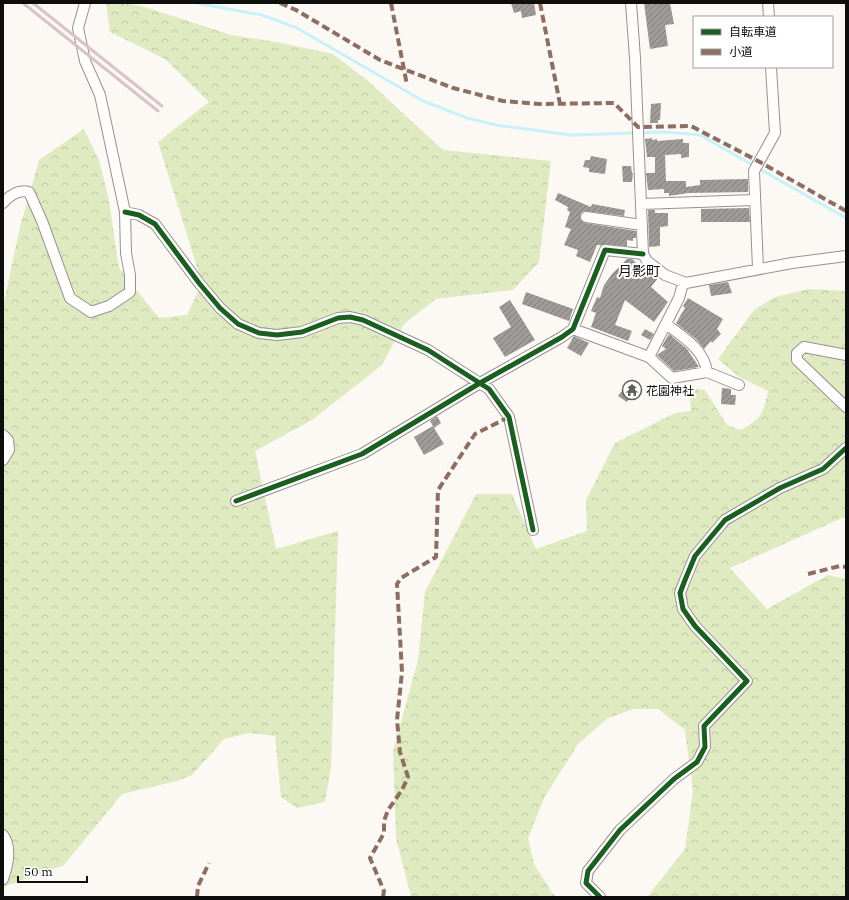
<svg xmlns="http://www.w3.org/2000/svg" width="849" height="900" viewBox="0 0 849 900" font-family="'IBM Plex Serif','Noto Sans JP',serif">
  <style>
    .forest { fill: url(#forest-crowns) }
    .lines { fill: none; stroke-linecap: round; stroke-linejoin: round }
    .stream { stroke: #c8f2f8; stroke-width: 3 }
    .building { fill: url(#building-hatch) }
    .minor-casing { stroke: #959392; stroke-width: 12 }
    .minor { stroke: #fffefd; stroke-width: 10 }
    .rail { stroke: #d9c4ca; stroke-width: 3 }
    .quiet { stroke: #8d6e63; stroke-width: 4; stroke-dasharray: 8 4; stroke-linecap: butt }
    .cycleway-casing { stroke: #fff; stroke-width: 8 }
    .cycleway { stroke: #1b5e20; stroke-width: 5 }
    .labels { text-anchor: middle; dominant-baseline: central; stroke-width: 4; stroke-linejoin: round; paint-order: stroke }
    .poi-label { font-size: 12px; fill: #0e0e0e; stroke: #fff; text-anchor: start }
    .quarter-label { font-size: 14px; fill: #0e0e0e; stroke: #fff }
  </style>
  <defs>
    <pattern id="forest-crowns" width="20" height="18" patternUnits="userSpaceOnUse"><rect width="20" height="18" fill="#dfeac0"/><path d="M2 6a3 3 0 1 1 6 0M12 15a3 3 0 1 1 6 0" fill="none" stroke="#bec8a4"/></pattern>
    <pattern id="building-hatch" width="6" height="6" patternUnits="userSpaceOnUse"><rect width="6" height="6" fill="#9f9b99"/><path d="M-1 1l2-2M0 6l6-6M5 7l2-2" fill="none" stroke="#807d7b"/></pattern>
  </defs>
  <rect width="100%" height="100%" fill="#fcf8f4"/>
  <!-- forest -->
  <path class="forest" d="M106,3H127L148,8L231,35L276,42L333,54L368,81L443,150L551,161L539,262L513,290L436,299L404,324L382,365L312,420L255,451L276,549L338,531L331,768L325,802L297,808L281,797L275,736L249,733L224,739L192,775L177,781L122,794L64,865L3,887V307L20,227L39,160L84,129L100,163L109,201L119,268L159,318L187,315L202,283L158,142L209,102L165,59L110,32Z
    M809,289L846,291V518H842L730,568L767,609L828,575L846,579V811L844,817H846V897H647L685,849L693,791L685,730L658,709H633L608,718L578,744L544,798L528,838L534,864L552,893L557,897H411L396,838L393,751L418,660L425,592L476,494H512L536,549L587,531L586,500L615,443L675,413L691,411L689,388L705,390L727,425L741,430C762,418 763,414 768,391L739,377L718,359L754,310L775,297Z"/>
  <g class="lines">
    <!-- stream -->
    <path class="stream" d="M196,3L262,15L297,28L423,101L467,118L496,125L571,135L665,132L700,135L846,218"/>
  </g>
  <!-- building -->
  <path class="building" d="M511,3H534L536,15L522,18L521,11L514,13Z
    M644,3H670L674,24L665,25L668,46L650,49Z
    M661,103L660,120H658V123H650L651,104Z
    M652,138V140L657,139V141L683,139V143H689V157L681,158V154L665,155L666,181H686V187L700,185V180L748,179V192L688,193L669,196V193H664V189L648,190L646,173H655V157H647L645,139Z
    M591,156L607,159L605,174L589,172V168L583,167L585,160H590Z
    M622,166H631L632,173H633L632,182H623Z
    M558,193L591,207L592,204L625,210L624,216L584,211L581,213L580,219L585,223L636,231V238H633V241L627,240V246L597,245L590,262L576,256L578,250L564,245L571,229L565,227L570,212L567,210L568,207L555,200Z
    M749,208L750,222H701V209Z
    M648,210H655V213H668V226L660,227V246L649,247Z
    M627,259H632L648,274L650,272L658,278L651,287L668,302L654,322L625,300L615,325L632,331L628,341L591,327L596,313L591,311L597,297L600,298L604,285L612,274Z
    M728,282L732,293L711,296L709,285Z
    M526,292L573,309L569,321L522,304Z
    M688,298L723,319L717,329L721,334L712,343L711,341L704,349L696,339L676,323L685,308L683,306Z
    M510,300L535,340L505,357L493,338L511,327L499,307Z
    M645,329L654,334L650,340L641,335Z
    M669,334L687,349L699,367L674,371L660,358L657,355L666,349L662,346Z
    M574,336L589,343L581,356L567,348Z
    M626,386L634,391L627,402L618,396Z
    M722,388L731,389V395H736L735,405L721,404Z
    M437,416L441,423L434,428L444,444L424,455L414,437L433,426L430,421Z"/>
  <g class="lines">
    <defs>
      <path id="minor" d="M631,3L635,58L643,254L647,261L665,275L686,283L792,263L846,256
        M768,3L769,17
        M3,203C10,195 18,189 29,192L42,221L70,298L91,312L109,306L130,292V275L126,253L125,212L100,95L85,61L78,28L85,3
        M641,204L754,200
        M125,212L139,215L155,224L199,283L220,308L238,324L259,333L277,335L302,332L338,318L350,317L363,320L428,350L489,389L509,417L533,530
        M586,217L642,225
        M758,269L754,171L775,133L771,67
        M683,283L679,298L649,357L672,378L707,372
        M666,324C683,337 704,349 707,372L739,385
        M573,329L649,357
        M846,355L804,347L797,353V360L846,407
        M3,435L8,440L9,450L3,460
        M236,501L362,454L480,383L562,337L573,329L605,250L643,254
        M3,835C12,847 8,865 3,879
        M600,897L586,883L588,871L620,830L674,779L697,762L705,747L704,726L747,681L695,626L683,609L680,593L685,580L695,556L725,520L780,488L823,469L846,448"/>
    </defs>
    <!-- minor casing -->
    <use href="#minor" class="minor-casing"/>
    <!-- minor -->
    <use href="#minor" class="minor"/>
    <!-- rail -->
    <path class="rail" d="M23,3L158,111
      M33,3L162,106"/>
    <!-- quiet -->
    <path class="quiet" d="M280,3L296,10L380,60L453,88L503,101L539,104L614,103L638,127L691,126L758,161L846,211
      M391,3L407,85
      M540,3L560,104
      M808,574L840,566L846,567
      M197,897L198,886L209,863
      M383,897L384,891L370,858L384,833V821L388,810L402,790L408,777L400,752L397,720L402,672L397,584L401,578L436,557L438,490L475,434L509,417"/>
    <defs>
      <path id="cycleway" d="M125,212L139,215L155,224L199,283L220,308L238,324L259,333L277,335L302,332L338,318L350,317L363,320L428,350L489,389L509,417L533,530
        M236,501L362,454L480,383L562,337L573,329L605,250L643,254
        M600,897L586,883L588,871L620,830L674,779L697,762L705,747L704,726L747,681L695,626L683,609L680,593L685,580L695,556L725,520L780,488L823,469L846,448"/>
    </defs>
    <!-- cycleway casing -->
    <use href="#cycleway" class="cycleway-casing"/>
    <!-- cycleway -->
    <use href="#cycleway" class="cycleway"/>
  </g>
  <!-- icons -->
  <defs>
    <symbol id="temple-ring" viewBox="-11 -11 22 22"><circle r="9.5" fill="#fff" stroke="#61605e" stroke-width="1.5"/><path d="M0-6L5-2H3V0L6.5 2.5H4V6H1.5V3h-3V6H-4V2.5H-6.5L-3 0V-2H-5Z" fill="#61605e"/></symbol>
  </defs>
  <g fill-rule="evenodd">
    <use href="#temple-ring" x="621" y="379" width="22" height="22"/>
  </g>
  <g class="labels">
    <!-- poi labels -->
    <g class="poi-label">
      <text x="646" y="390">花園神社</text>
    </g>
    <!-- quarter labels -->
    <g class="quarter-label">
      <text x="639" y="271">月影町</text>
    </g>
  </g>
  <!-- border -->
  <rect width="849" height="900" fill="none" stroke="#0e0e0e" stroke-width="8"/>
  <!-- legend -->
  <rect x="693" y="16" width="140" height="52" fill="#ffffff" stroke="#9f9f9f"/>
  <rect x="701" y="29" width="20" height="6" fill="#1b5e20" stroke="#9f9f9f"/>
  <text x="729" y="36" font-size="12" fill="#0e0e0e">自転車道</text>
  <rect x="701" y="49" width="20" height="6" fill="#8d6e63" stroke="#9f9f9f"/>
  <text x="729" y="56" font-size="12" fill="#0e0e0e">小道</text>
  <!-- scale -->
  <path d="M18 876v6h69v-6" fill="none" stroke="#0e0e0e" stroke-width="2"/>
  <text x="24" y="876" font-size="12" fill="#0e0e0e" stroke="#ffffff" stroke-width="3" paint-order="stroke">50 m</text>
</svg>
